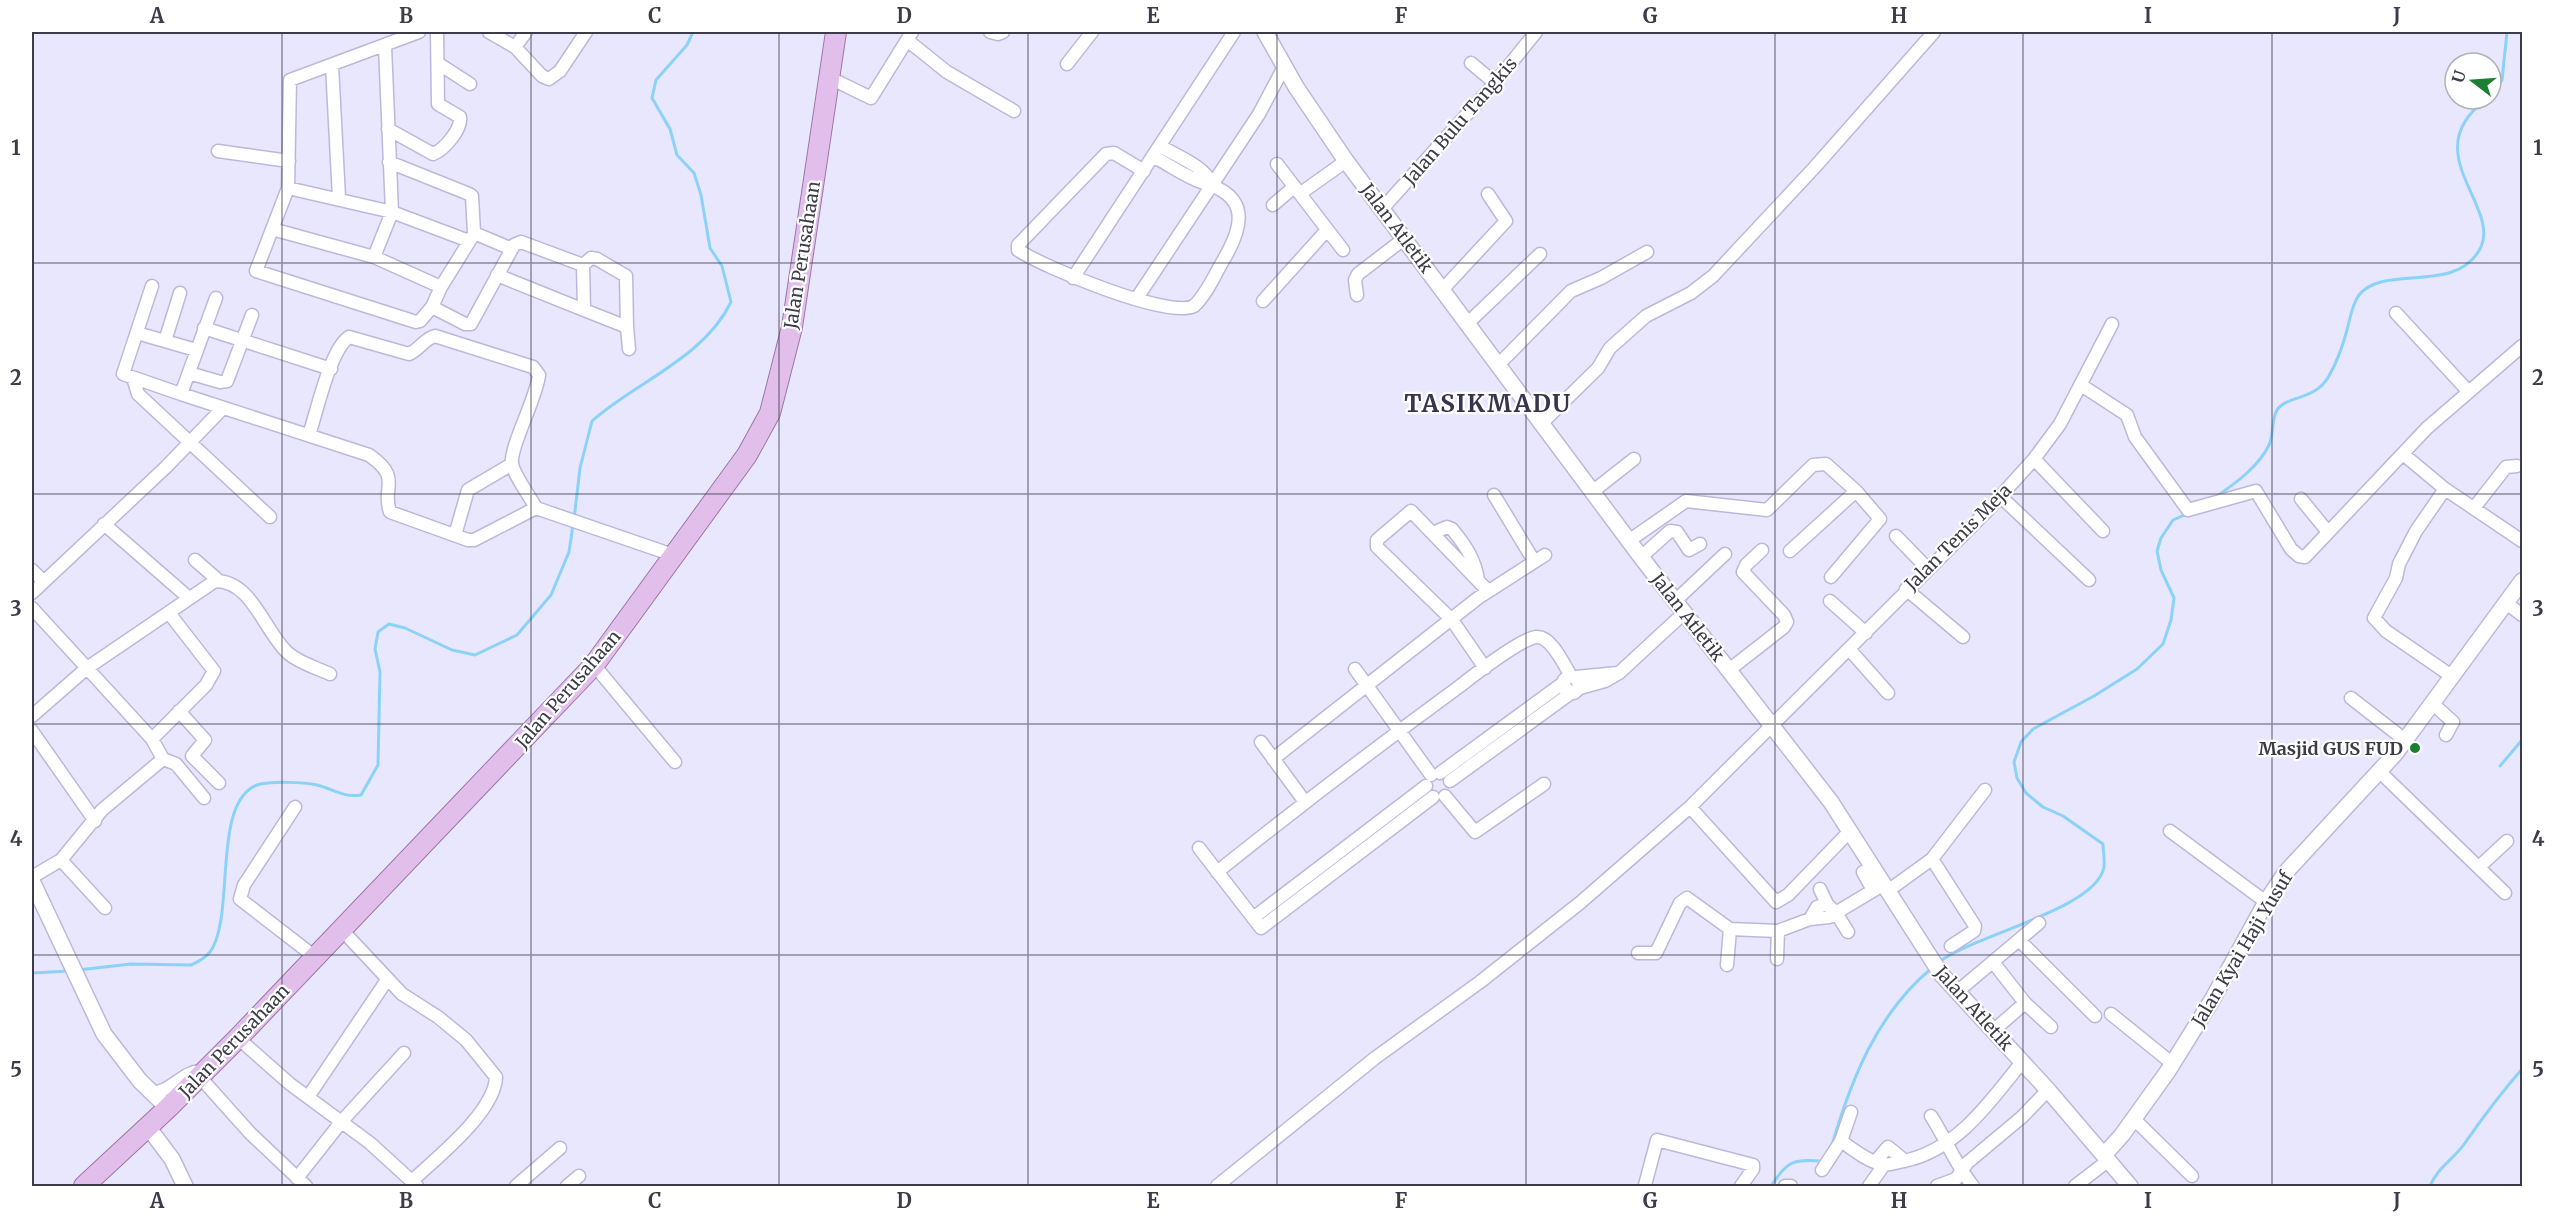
<svg xmlns="http://www.w3.org/2000/svg" width="2554" height="1218" viewBox="0 0 2554 1218" font-family="Merriweather,serif">
  <style>
    .lines { fill: none; stroke-linecap: round; stroke-linejoin: round }
    .stream { stroke: #8bd2f8; stroke-width: 3 }
    .minor-casing { stroke: #bcb8db; stroke-width: 15 }
    .tertiary-casing { stroke: #bcb8db; stroke-width: 18 }
    .primary-casing { stroke: #9b75aa; stroke-width: 22 }
    .minor { stroke: #fff; stroke-width: 12 }
    .tertiary { stroke: #fff; stroke-width: 15 }
    .primary { stroke: #e2bfeb; stroke-width: 20 }
    .grid { fill: none; stroke: #3c3b49; stroke-width: 1.5; stroke-opacity: 0.55 }
    .poi-dot { fill: #1c7f33; stroke: #fff; stroke-width: 2 }
    .labels { text-anchor: middle; dominant-baseline: central; stroke-width: 4.5; stroke-linejoin: round; paint-order: stroke }
    .street-label { font-size: 18px; fill: #3c3b49; stroke: #fff }
    .poi-label { font-size: 18px; font-weight: bold; fill: #3c3b49; stroke: #fff; text-anchor: end }
    .district-label { font-size: 24px; font-weight: bold; letter-spacing: 1.5px; fill: #37344f; stroke: #fff }
    .neatline { fill: none; stroke: #3c3b49; stroke-width: 2 }
    .grid-label { font-size: 20px; text-anchor: middle; font-weight: bold; fill: #3c3b49 }
  </style>
  <rect width="100%" height="100%" fill="#e9e7fd"/>
  <g class="lines">
    <!-- stream -->
    <path class="stream" d="M2491,95L2502,80L2507,32
      M2217,496C2236,483 2259,466 2269,445C2274,435 2271,420 2277,410C2287,395 2315,401 2329,376C2337,362 2343,345 2347,330C2350,319 2352,304 2359,295C2384,263 2457,296 2481,247C2500,205 2415,151 2487,99
      M574,519L580,468L592,421C636,382 704,358 731,302L722,266L710,248L701,195L694,173L677,155L670,129L652,98L656,80L687,45L693,32
      M2500,766L2522,740
      M1939,962C1974,935 2097,909 2104,867C2105,860 2103,851 2103,844L2063,816L2043,807L2026,793L2017,778L2014,762L2021,742L2033,729L2094,696L2137,669L2163,644L2171,620L2174,598L2161,570L2157,551L2161,538L2173,520L2189,513
      M78,970L131,964L191,965C198,962 205,958 210,952C236,916 211,803 257,785C270,781 304,782 317,785C333,789 344,798 361,795L378,765L380,672L375,649L378,632L389,624L405,628L452,650L475,655L517,635L551,595L569,552L573,525
      M32,973L69,971
      M1832,1145C1851,1080 1877,1013 1932,968
      M1771,1186C1788,1162 1790,1159 1821,1161L1824,1158
      M2430,1186C2437,1168 2454,1159 2465,1143C2483,1117 2501,1093 2522,1069"/>
    <defs>
      <path id="minor" d="M419,32L290,80L288,188L256,271L416,322L420,321L432,307L465,324H471L514,245L521,242L583,265L584,310L627,327L629,349
        M489,32L515,47
        M526,32L515,47L542,76L549,79L560,71L586,32
        M990,32L998,34L1003,32
        M907,40L947,72L1014,111
        M1471,63L1495,83
        M439,64L470,84
        M1067,64L1092,32
        M332,65L339,198
        M828,77L871,98L912,32
        M388,129L433,154C444,150 462,129 460,117L438,104L437,32
        M1160,146C1177,156 1204,166 1212,184
        M218,151L289,161
        M389,162L469,194L472,196L474,233L512,249
        M1277,164L1343,250
        M1144,171L1114,153L1106,154L1018,245V250C1043,267 1168,319 1194,306C1207,294 1215,274 1224,259C1244,225 1249,196 1204,183C1187,178 1170,165 1154,157
        M288,188L392,212L469,241
        M1301,193L1346,161
        M1273,205L1294,187
        M1383,208L1495,83L1536,32
        M272,229L374,257L441,287L432,307
        M374,257L392,212L385,46
        M583,265L591,258L597,259L626,276L627,327
        M497,275L584,310
        M1073,278L1234,32
        M152,286L123,374L181,394
        M441,287L472,237
        M1443,289L1506,221L1488,194
        M1357,295L1355,280L1358,274L1405,238
        M216,298L181,394L369,455C403,479 381,486 390,512L468,540H474L536,508
        M1137,298L1259,114L1285,65
        M1263,301L1327,230
        M2396,313L2468,391
        M1469,322L1540,254
        M204,328L331,369
        M137,333L196,350
        M165,341L180,293
        M1499,364L1571,291L1601,278L1647,252
        M189,373L220,382L227,381L252,315
        M133,378L138,394L270,517
        M2081,385L2127,415L2135,437L2188,510L2256,491L2291,549L2299,556L2305,557L2427,428L2522,346
        M1542,423L1598,368L1610,348L1646,316L1691,293L1713,276L1814,168L1934,32
        M309,435C317,411 330,350 349,337L409,354C419,350 424,339 435,336L533,367L539,375C536,400 510,446 512,463C513,474 531,498 536,508L673,555
        M2403,454L2445,489L2522,541
        M2034,459L2103,531
        M2445,489L2416,531L2399,564L2396,578L2374,618L2386,631L2453,677
        M1592,492L1634,459
        M1494,495L1534,561
        M2000,496L2089,580
        M2301,499L2328,532
        M2474,508L2506,467L2517,466
        M104,524L189,598
        M1433,533L1447,527L1452,529C1465,545 1475,559 1478,580
        M455,535L468,490L512,464
        M1896,536L1927,568
        M1630,540L1686,501L1767,510L1813,465L1826,464L1856,491L1790,551
        M1641,557L1670,531L1677,532L1689,550L1700,544
        M195,560L219,581
        M32,570L43,581
        M1831,577L1880,519L1856,491
        M1906,589L1963,637
        M32,593L166,467L223,408
        M1675,601L1725,554
        M1830,601L1866,633
        M2506,603L2522,615
        M32,608L152,739L163,759L102,810L61,860L32,877
        M1849,649L1888,693
        M594,665L675,762
        M1485,668L1452,620L1377,547V540L1411,511L1488,591
        M1355,669L1431,775
        M1729,670L1784,627L1787,622L1784,615L1743,572L1746,565L1762,550
        M1576,677L1618,673
        M1580,688L1576,677L1569,676L1564,680L1565,689L1574,693L1580,688L1605,681L1619,673L1684,613
        M2351,698L2405,740
        M2432,703L2453,722L2446,735
        M179,711L205,740L192,756L219,783
        M32,716L87,668L215,581C252,580 265,633 288,653C299,663 317,668 330,674
        M32,731L95,821
        M152,739L206,685L214,671L169,613
        M1261,742L1305,802
        M163,759L176,764L204,798
        M1273,759L1478,598L1545,555
        M2379,771L2505,893
        M1440,773L1563,683
        M1450,781L1571,693
        M1445,796L1475,832L1544,784
        M295,807L244,885L240,899L315,957
        M1690,807L1776,902L1788,895L1850,831
        M2170,831L2266,902
        M1199,848L1261,928L1433,797
        M1932,859L1975,926L1974,931L1951,946
        M61,860L105,908
        M2479,867L2507,841
        M1217,872C1297,808 1378,746 1460,686C1474,675 1521,639 1536,637C1551,635 1564,665 1571,676
        M1863,872L1873,890
        M1820,889L1827,904
        M1889,890L1932,859L1985,790
        M1253,918L1426,786
        M1810,919L1817,907L1827,904L1836,913L1848,932
        M341,929L402,994L438,1017L466,1040L496,1077C495,1112 436,1158 412,1181
        M2019,940L2095,1016
        M1638,953H1656L1680,903L1687,898L1730,929L1778,931L1810,919L1829,917L1884,884
        M1777,959L1778,931
        M1993,962L2025,1003L1994,1030
        M1727,965L1730,929
        M1958,991L2039,923
        M2025,1003L2051,1027
        M2111,1014L2173,1064
        M238,1038L290,1084L370,1143L417,1186
        M199,1076L250,1133L306,1186
        M151,1093C171,1092 182,1072 200,1071
        M308,1097L387,980
        M1931,1116C1946,1139 1956,1166 1973,1186
        M2134,1119L2192,1176
        M1841,1141L1851,1112
        M1875,1162L1888,1147L1905,1161
        M1822,1170L1841,1141C1853,1149 1867,1161 1881,1164C1889,1166 1896,1162 1904,1161C1957,1150 1989,1103 2022,1062
        M297,1178L342,1121L404,1053
        M1645,1185L1657,1140L1753,1165V1169L1741,1186
        M516,1186L560,1148
        M567,1186L579,1176
        M1217,1186L1375,1058L1480,982L1581,902L1690,807L1987,511L2034,459L2060,424L2112,324
        M1785,1186H1791
        M1869,1186L1884,1165
        M1937,1186L1956,1179L1967,1163L2022,1117L2048,1090
        M2075,1186L2109,1160"/>
      <path id="tertiary" d="M1265,32L1296,87L1346,161L1641,557L1831,802L1941,974L2048,1090L2130,1186
        M32,881L104,1034L140,1081L168,1108
        M148,1127L172,1159L185,1186
        M2105,1154L2122,1135L2168,1071L2212,1000L2266,902L2286,872L2395,754L2522,581"/>
      <path id="primary" d="M84,1186L168,1108L238,1038L594,665L747,455L770,413L792,327L836,32"/>
    </defs>
    <!-- minor casing -->
    <use href="#minor" class="minor-casing"/>
    <!-- tertiary casing -->
    <use href="#tertiary" class="tertiary-casing"/>
    <!-- primary casing -->
    <use href="#primary" class="primary-casing"/>
    <!-- minor -->
    <use href="#minor" class="minor"/>
    <!-- tertiary -->
    <use href="#tertiary" class="tertiary"/>
    <!-- primary -->
    <use href="#primary" class="primary"/>
  </g>
  <!-- grid -->
  <path class="grid" d="M282,32V1186M531,32V1186M779,32V1186M1028,32V1186M1277,32V1186M1526,32V1186M1775,32V1186M2023,32V1186M2272,32V1186M32,263H2522M32,494H2522M32,724H2522M32,955H2522"/>
  <!-- markers -->
  <circle class="poi-dot" cx="2415" cy="748" r="6"/>
  <g class="labels">
    <!-- street labels -->
    <g class="street-label">
      <text transform="translate(1460 121) rotate(-49)">Jalan Bulu Tangkis</text>
      <text transform="translate(1397 228) rotate(53)">Jalan Atletik</text>
      <text transform="translate(802 255) rotate(-81)">Jalan Perusahaan</text>
      <text transform="translate(1958 537) rotate(-45)">Jalan Tenis Meja</text>
      <text transform="translate(1688 617) rotate(52)">Jalan Atletik</text>
      <text transform="translate(568 689) rotate(-49)">Jalan Perusahaan</text>
      <text transform="translate(2242 949) rotate(-59)">Jalan Kyai Haji Yusuf</text>
      <text transform="translate(1974 1008) rotate(48)">Jalan Atletik</text>
      <text transform="translate(234 1041) rotate(-46)">Jalan Perusahaan</text>
    </g>
    <!-- poi labels -->
    <g class="poi-label">
      <text x="2403" y="748">Masjid GUS FUD</text>
    </g>
    <!-- district labels -->
    <g class="district-label">
      <text x="1488" y="403">TASIKMADU</text>
    </g>
  </g>
  <!-- border -->
  <rect width="2554" height="1218" fill="none" stroke="#ffffff" stroke-width="66"/>
  <!-- north arrow -->
  <g transform="translate(2473 81) rotate(287)"><circle r="28" fill="#ffffff" stroke="#b1b1b6" stroke-width="1.5"/>
  <path d="M0-4.5L10 22L0 15L-10 22Z" fill="#1c7f33"/>
  <text y="-9" font-size="16" font-weight="bold" text-anchor="middle" fill="#3c3b49">U</text>
  </g>
  <rect x="33" y="33" width="2488" height="1152" class="neatline"/>
  <g class="grid-label">
    <text x="157" y="23">A</text>
    <text x="406" y="23">B</text>
    <text x="655" y="23">C</text>
    <text x="904" y="23">D</text>
    <text x="1153" y="23">E</text>
    <text x="1401" y="23">F</text>
    <text x="1650" y="23">G</text>
    <text x="1899" y="23">H</text>
    <text x="2148" y="23">I</text>
    <text x="2397" y="23">J</text>
    <text x="16" y="155">1</text>
    <text x="2538" y="155">1</text>
    <text x="16" y="385">2</text>
    <text x="2538" y="385">2</text>
    <text x="16" y="616">3</text>
    <text x="2538" y="616">3</text>
    <text x="16" y="846">4</text>
    <text x="2538" y="846">4</text>
    <text x="16" y="1077">5</text>
    <text x="2538" y="1077">5</text>
    <text x="157" y="1208">A</text>
    <text x="406" y="1208">B</text>
    <text x="655" y="1208">C</text>
    <text x="904" y="1208">D</text>
    <text x="1153" y="1208">E</text>
    <text x="1401" y="1208">F</text>
    <text x="1650" y="1208">G</text>
    <text x="1899" y="1208">H</text>
    <text x="2148" y="1208">I</text>
    <text x="2397" y="1208">J</text>
  </g>
</svg>
